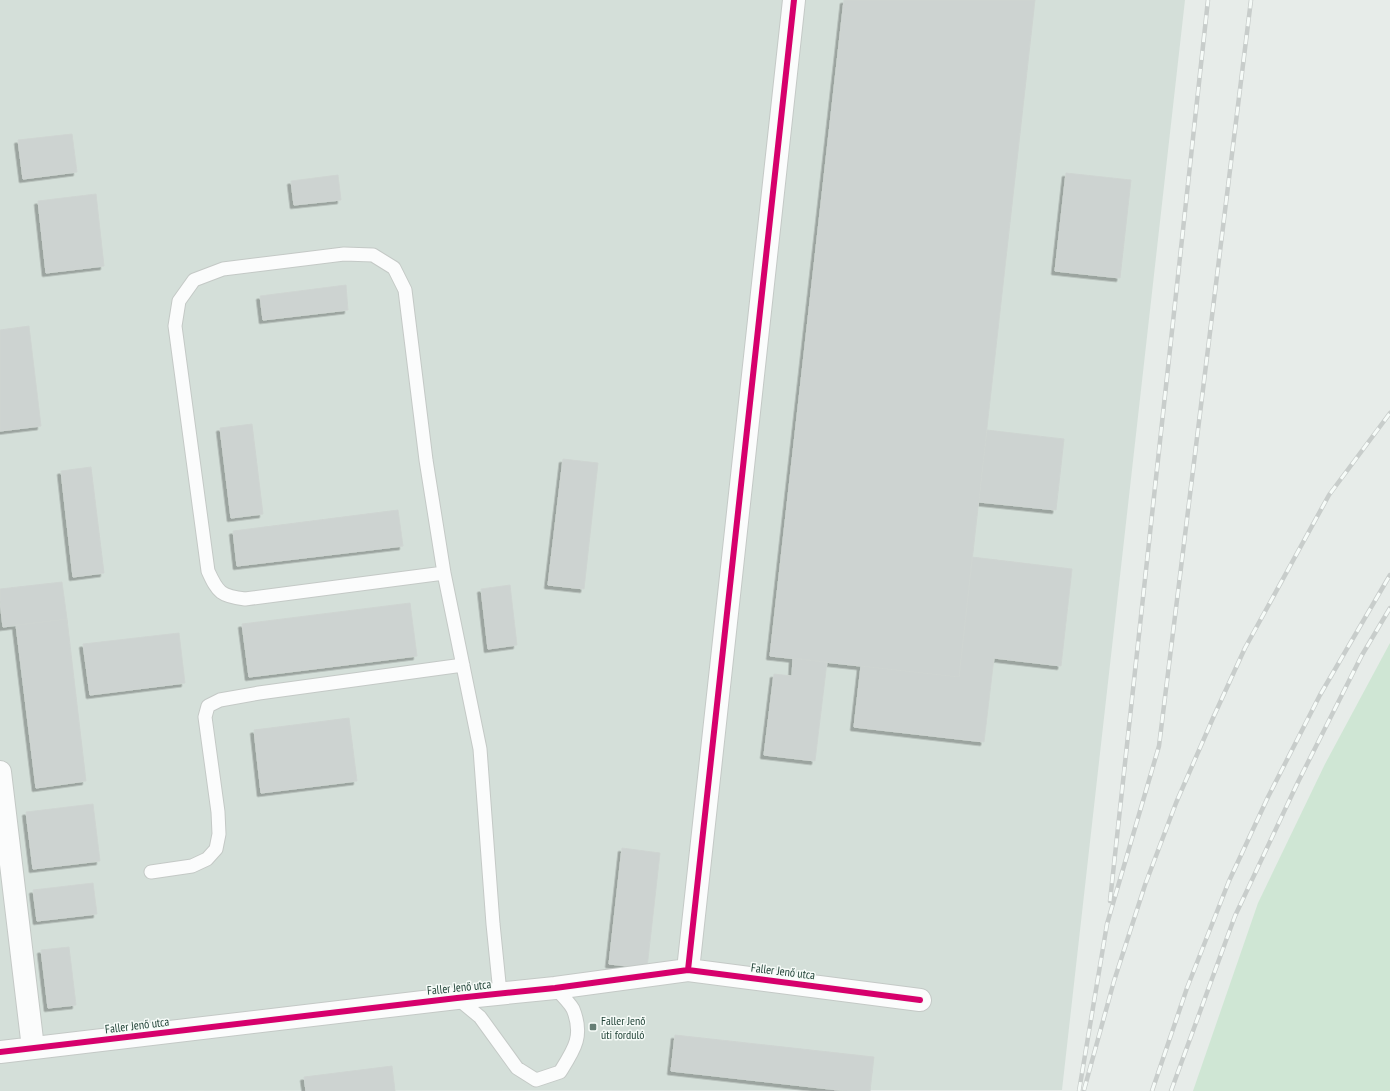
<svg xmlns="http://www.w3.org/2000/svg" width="1390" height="1091" viewBox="0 0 1390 1091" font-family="'PT Sans Narrow',sans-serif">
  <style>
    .built { fill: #d4dfd9 }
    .green { fill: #cfe6d4 }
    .building { fill: #cdd3d1; stroke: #cfd5d2; filter: url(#shadow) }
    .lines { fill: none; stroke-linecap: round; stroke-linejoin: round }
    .lane-casing { stroke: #c4c9c6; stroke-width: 15 }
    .street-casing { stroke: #c4c9c6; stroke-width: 24 }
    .lane { stroke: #fbfcfc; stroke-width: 13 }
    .street { stroke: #fbfcfc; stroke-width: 22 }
    .rail-casing { stroke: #c8cdcb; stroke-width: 4.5 }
    .rail { stroke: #f6fbf8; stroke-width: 3; stroke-dasharray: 9; stroke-linecap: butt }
    .cycleway-casing { stroke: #f6fbf8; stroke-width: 8 }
    .cycleway { stroke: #d6006c; stroke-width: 6 }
    .poi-dot { fill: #667e75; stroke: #f6fbf8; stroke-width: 1.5 }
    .labels { text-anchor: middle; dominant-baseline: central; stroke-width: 3; stroke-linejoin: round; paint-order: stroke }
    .street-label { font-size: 12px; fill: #214337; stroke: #f6fbf8 }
    .poi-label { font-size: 12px; fill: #214337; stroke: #f6fbf8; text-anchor: start }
  </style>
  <defs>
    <filter id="shadow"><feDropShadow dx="-3.5" dy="3.5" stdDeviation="0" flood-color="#0004"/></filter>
  </defs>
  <rect width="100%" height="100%" fill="#e7ece9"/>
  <!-- built -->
  <path class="built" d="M0,0H1185L1062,1090L0,1091Z"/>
  <!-- green -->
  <path class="green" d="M1390,643V1091H1193L1258,903L1325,764Z"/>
  <!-- building -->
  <path class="building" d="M844,0H1035L959,677L770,656Z
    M72,134L77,172L23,179L18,140Z
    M1066,173L1131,180L1120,278L1055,271Z
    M338,175L341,200L294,205L291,181Z
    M96,194L104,266L46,273L38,201Z
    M346,285L348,310L263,320L260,296Z
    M29,326L41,426L0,431V330Z
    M252,424L263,514L231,518L220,428Z
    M987,430L1064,439L1056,510L979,502Z
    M563,459L598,463L584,589L548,585Z
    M91,467L104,573L73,577L61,471Z
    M398,510L403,546L237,566L233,531Z
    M972,557L1072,569L1061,666L994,658L984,742L854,727L861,666L959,677Z
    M62,582L67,619L3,627L0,601V589Z
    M510,585L517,645L488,649L481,589Z
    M410,603L417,656L249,677L242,624Z
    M67,619L86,781L36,788L16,625Z
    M179,633L185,683L90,695L83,644Z
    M793,658L827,662L815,761L764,755L774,674L792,676Z
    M349,718L357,781L261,793L254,730Z
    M93,804L100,861L33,869L26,812Z
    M622,848L660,853L647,968L609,964Z
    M93,883L97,914L37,921L33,890Z
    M69,947L76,1005L48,1008L41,950Z
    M675,1035L874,1057L870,1091H847L671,1071Z
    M392,1066L395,1091H306L304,1077Z"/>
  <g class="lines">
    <defs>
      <path id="lane" d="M444,573L245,599C221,596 218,593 208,571L175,326L179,301L194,280L223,269L344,254L373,255L394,268L405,290L426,460L444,573L480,749L493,924L500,993
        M151,872L192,866L207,859L216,849L219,834L218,812L205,717L208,706L220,700L259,693L463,665
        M457,998L480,1017L517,1068L536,1080L560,1072C574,1050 584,1036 573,1009C569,1002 561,994 555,988"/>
      <path id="street" d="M0,772L33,1048
        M688,970L794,0
        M0,1052L457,998L555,988L688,970L920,1000"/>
    </defs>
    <!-- lane casing -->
    <use href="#lane" class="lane-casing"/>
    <!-- street casing -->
    <use href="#street" class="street-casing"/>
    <!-- lane -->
    <use href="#lane" class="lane"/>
    <!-- street -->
    <use href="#street" class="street"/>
    <defs>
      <path id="rail" d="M1110,901L1208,0
        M1084,1090L1114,981L1145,885L1176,803L1213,718L1245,648L1329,495L1390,413
        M1079,1091L1107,924L1159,746L1251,0
        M1152,1091L1187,988L1229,881L1268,797L1320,695L1390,575
        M1171,1091L1235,916L1298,782L1362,655L1390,608"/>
    </defs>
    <!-- rail casing -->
    <use href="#rail" class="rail-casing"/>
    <!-- rail -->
    <use href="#rail" class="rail"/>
    <defs>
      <path id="cycleway" d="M688,970L794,0
        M0,1052L457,998L555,988L688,970L920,1000"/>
    </defs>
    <!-- cycleway casing -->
    <use href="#cycleway" class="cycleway-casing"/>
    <!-- cycleway -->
    <use href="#cycleway" class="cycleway"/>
  </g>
  <!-- markers -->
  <rect class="poi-dot" x="589" y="1023" width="8" height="8" rx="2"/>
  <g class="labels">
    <!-- street labels -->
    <g class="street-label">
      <text transform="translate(783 971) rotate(7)">Faller Jenő utca</text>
      <text transform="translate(459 987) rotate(-6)">Faller Jenő utca</text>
      <text transform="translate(137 1025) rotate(-7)">Faller Jenő utca</text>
    </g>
    <!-- poi labels -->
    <g class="poi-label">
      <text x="601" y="1020">Faller Jenő<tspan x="601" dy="14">úti forduló</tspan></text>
    </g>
  </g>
</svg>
